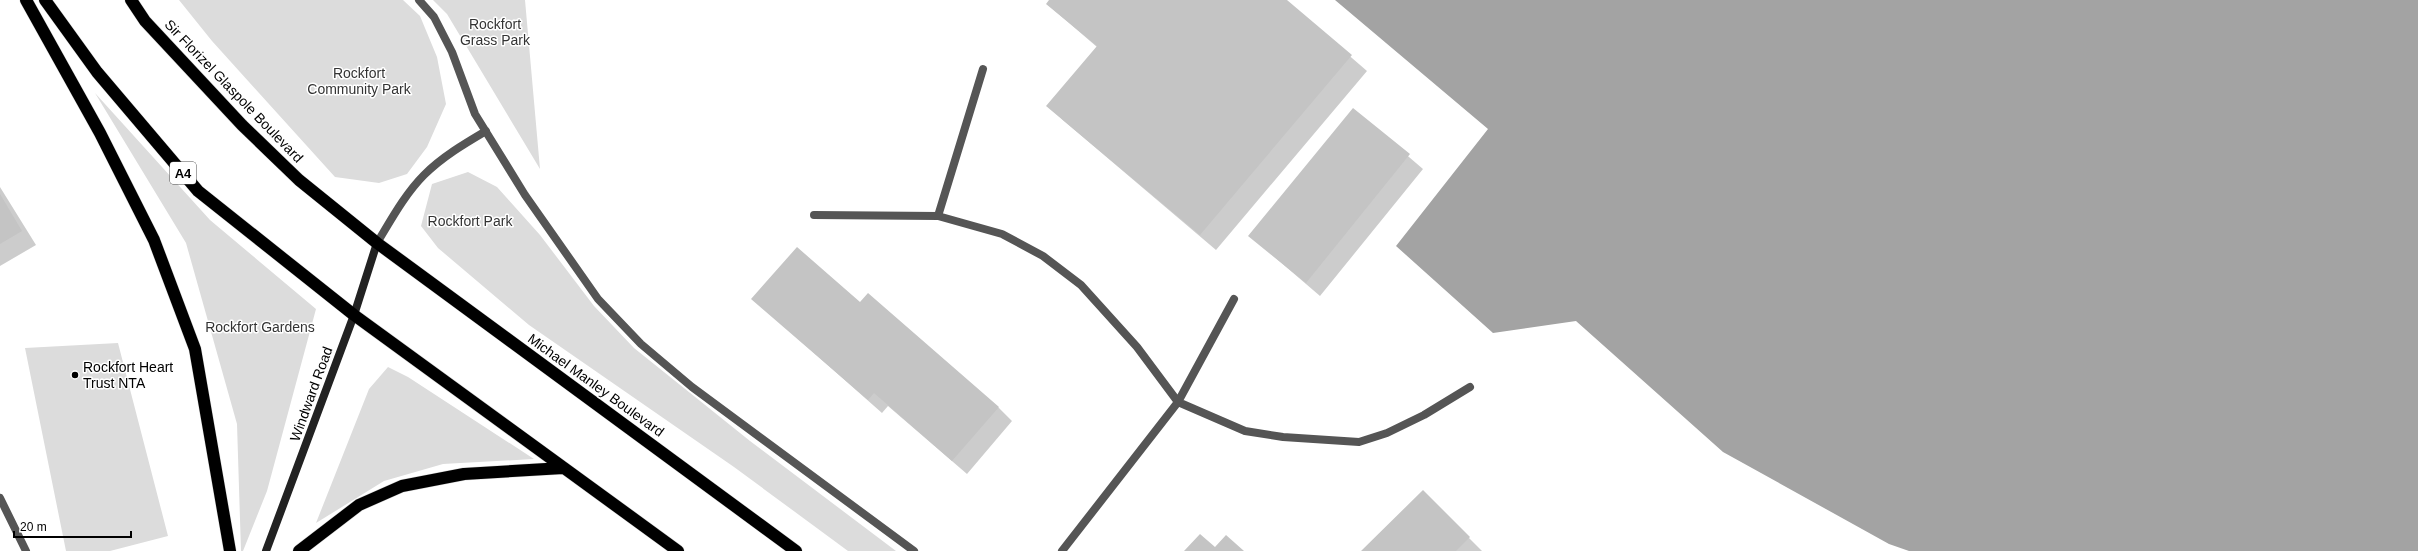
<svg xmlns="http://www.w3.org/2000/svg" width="2418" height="551" viewBox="0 0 2418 551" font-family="Helvetica,sans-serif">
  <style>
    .green { fill: #dcdcdc }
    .water { fill: #a3a3a3 }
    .shadow { fill: #0003 }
    .building { fill: #c4c4c4 }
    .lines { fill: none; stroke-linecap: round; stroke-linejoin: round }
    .highway-casing { stroke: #dbdbdb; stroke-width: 13 }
    .lane { stroke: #555; stroke-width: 8 }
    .secondary { stroke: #222; stroke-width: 8 }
    .highway { stroke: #000; stroke-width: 12 }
    .poi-dot { fill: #000; stroke: #fff; stroke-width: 1.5 }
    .labels { text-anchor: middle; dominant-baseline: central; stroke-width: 3; stroke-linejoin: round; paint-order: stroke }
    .shield { fill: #fff; stroke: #4c4c4c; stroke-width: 1 }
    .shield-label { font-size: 13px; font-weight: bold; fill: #000 }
    .park-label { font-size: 14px; fill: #333; stroke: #fff }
    .street-label { font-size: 14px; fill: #000; stroke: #fff }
    .poi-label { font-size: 14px; fill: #000; stroke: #fff; text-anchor: start }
  </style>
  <rect width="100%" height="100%" fill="#fff"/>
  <!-- green -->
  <path class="green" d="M179,0H403L420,16L437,57L446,104L427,147L407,174L379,183L335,177L212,41Z
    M433,0H525L540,169L447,14Z
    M95,93L210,220L316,309L267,491L243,551H241L237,424L186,243Z
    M468,172L497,187L540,235L594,306L634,348L750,441L896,551H848L734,467L529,325L438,248L421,226L432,184Z
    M118,343L168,536L110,551H66L25,348Z
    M388,367L408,377L534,459L443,464L384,481L316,523L369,389Z"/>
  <!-- water -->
  <path class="water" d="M1335,0H2418V551H1909L1889,544L1723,452L1576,321L1493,333L1396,246L1488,129Z"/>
  <!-- shadow -->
  <path class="shadow" d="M1050,0H1285L1367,71L1216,250L1064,121L1048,106L1097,47L1047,4Z
    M1353,109L1423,169L1320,296L1250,236Z
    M0,187L36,245L0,266Z
    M753,299L860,304L999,408L1012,421L967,474L888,406L882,413Z
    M1423,492L1482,551H1363Z"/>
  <!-- building -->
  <path class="building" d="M1049,0H1287L1352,55L1200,235L1046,106L1097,46L1046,4Z
    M1353,108L1410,154L1306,283L1248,236Z
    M0,194L22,231L0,244Z
    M797,247L860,302L868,293L999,407L952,461L874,393L868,400L751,299Z
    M1423,490L1470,537L1456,551H1361Z
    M1200,534L1215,547L1226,535L1244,551H1184Z"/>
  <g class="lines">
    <defs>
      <path id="highway" d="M26,0L100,133L154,240L195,349L230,551
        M45,0L97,72L198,191L354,315L678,551
        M131,0L145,21L242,125L299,180L377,243L796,551
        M299,551L359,505L402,486L464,474L563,468"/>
    </defs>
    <!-- highway casing -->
    <use href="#highway" class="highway-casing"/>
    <!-- lane -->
    <path class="lane" d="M419,0L434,17L452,52L475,114L525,195L598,299L641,344L692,387L914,551
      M814,215L938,216L1002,234L1043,256L1081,285L1137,347L1178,402L1062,551
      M938,216L983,69
      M377,243C391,220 405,194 424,175C442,157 464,144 486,131
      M1234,299L1178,402L1245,431L1283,437L1359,442L1387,433L1424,415L1470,387
      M0,498L26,551"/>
    <!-- secondary -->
    <path class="secondary" d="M266,551L354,315L377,243"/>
    <!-- highway -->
    <use href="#highway" class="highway"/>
  </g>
  <!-- markers -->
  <circle class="poi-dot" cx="75" cy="375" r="4"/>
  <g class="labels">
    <!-- shield labels -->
    <rect class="shield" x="170" y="162" width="26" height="22" rx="3"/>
    <g class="shield-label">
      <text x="183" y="173">A4</text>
    </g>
    <!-- park labels -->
    <g class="park-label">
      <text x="495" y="24">Rockfort<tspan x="495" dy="16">Grass Park</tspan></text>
      <text x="359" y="73">Rockfort<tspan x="359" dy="16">Community Park</tspan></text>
      <text x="470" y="221">Rockfort Park</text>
      <text x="260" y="327">Rockfort Gardens</text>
    </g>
    <!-- street labels -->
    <g class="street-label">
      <text transform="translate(234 91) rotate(46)">Sir Florizel Glaspole Boulevard</text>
      <text transform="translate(596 385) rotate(36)">Michael Manley Boulevard</text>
      <text transform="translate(311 394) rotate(-70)">Windward Road</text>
    </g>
    <!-- poi labels -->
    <g class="poi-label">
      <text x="83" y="367">Rockfort Heart<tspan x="83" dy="16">Trust NTA</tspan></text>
    </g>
  </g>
  <!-- scale -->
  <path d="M14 531v6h117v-6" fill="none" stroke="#000000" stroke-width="2"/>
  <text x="20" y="531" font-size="12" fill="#000000" stroke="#ffffff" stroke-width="3" paint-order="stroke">20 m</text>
</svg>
